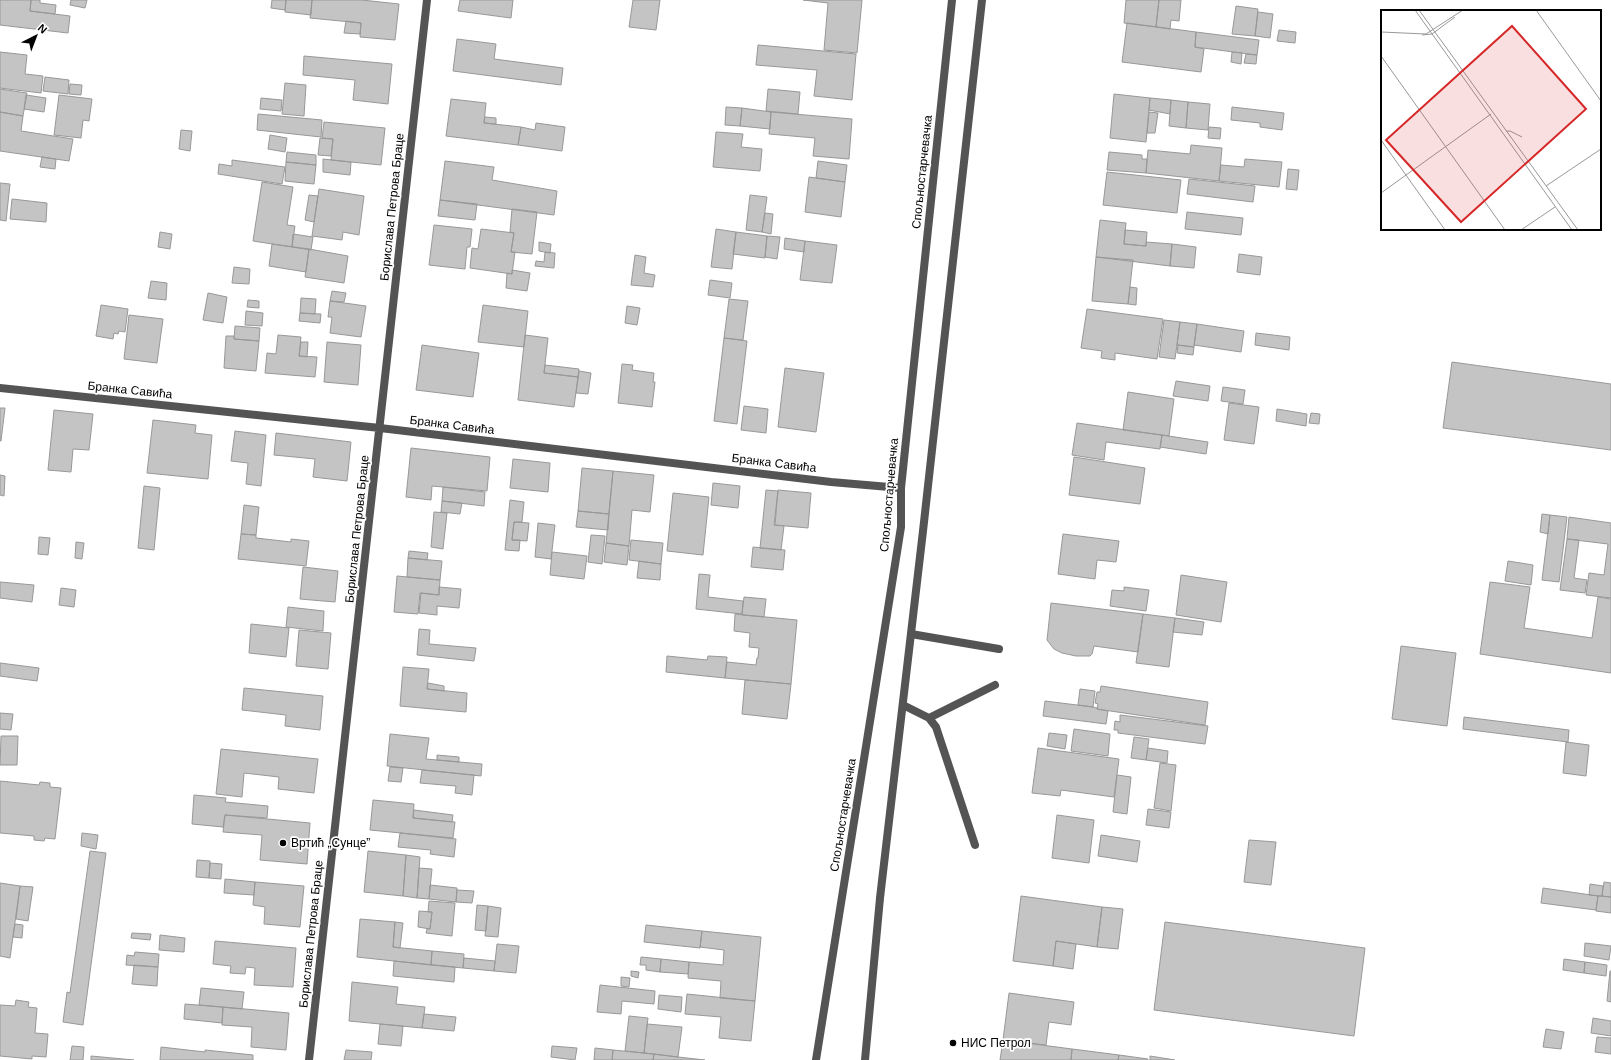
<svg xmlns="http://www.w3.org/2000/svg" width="1611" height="1060" viewBox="0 0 1611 1060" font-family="Arial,sans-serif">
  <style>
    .building { fill: #c4c4c4; stroke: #989898 }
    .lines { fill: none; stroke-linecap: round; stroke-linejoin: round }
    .minor { stroke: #545454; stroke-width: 8 }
    .tertiary { stroke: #545454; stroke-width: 8 }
    .poi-dot { fill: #000; stroke: #fff; stroke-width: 1.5 }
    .labels { text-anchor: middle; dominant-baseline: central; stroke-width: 3.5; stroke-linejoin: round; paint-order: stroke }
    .street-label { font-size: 12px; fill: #000; stroke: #fff }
    .poi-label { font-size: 12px; fill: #000; stroke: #fff; text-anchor: start }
    .inset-road { fill: none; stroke: #999; stroke-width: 1 }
    .view { fill: #d62828; fill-opacity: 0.15; stroke: #d62828; stroke-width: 2 }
    .inset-edge { fill: none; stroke: #000; stroke-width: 2 }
  </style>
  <rect width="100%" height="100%" fill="#fff"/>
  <!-- building -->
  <path class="building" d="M0,0H31L30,11L70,16L68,33L0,25Z
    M31,0H40V3L56,5L55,14L30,11Z
    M71,0H87L85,8L70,5Z
    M272,0H286L285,10L271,8Z
    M286,0H312L311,15L285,12Z
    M312,0H362L399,4L395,40L360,37L361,23L310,18Z
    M460,0H513L511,18L458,11Z
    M633,0H660L656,30L629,27Z
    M803,0H862L857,53L824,50L828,3Z
    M1126,0H1159L1156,27L1124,23Z
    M1159,0H1181L1179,21L1171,20L1170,29L1156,27Z
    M1236,6L1258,9L1255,36L1232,34Z
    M1258,12L1273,14L1270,38L1255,36Z
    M346,21L361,23L360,34L344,33Z
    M1127,23L1196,32L1195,47L1204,49L1201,72L1122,62Z
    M1279,30L1296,32L1295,43L1277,41Z
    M1196,32L1259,40L1257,55L1195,47Z
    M457,39L496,44L494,59L563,68L561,85L453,71Z
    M758,45L856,54L852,100L814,96L817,70L756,65Z
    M0,52L27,55L25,74L43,76L41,93L0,88Z
    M1232,52L1242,53L1241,64L1231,62Z
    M1246,54L1257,55L1256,64L1244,63Z
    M304,56L392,64L388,104L353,100L355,80L303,75Z
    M45,77L69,80L68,94L43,91Z
    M285,83L306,85L304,116L282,114Z
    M70,84L82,85L81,95L69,94Z
    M0,89L27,93L23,116L0,112Z
    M768,89L800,92L798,114L766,111Z
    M1114,94L1150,98L1146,142L1110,138Z
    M26,95L46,98L44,112L24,109Z
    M59,95L92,99L89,121L83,120L81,138L54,135Z
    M261,98L282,100L281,111L260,109Z
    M1150,98L1171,100L1170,114L1149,110Z
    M451,99L486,103L484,123L521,127L518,145L446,136Z
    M1171,100L1188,102L1186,128L1169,126Z
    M1188,102L1210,104L1208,130L1186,128Z
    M726,107L742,108L740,126L725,125Z
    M1232,107L1284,113L1282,130L1260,127V123L1231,120Z
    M742,108L771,112L770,129L740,126Z
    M0,112L23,116L21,131L73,139L69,161L0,151Z
    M771,112L852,119L849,159L813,156L815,138L769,134Z
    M1149,112L1158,113L1155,133H1147Z
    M258,114L322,120L321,137L257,130Z
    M485,117L496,118V124L484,123Z
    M324,122L385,128L381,165L331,160L333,139L322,138Z
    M536,123L565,127L562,151L518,145L521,127L535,130Z
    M1209,127L1221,128L1220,139L1208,138Z
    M181,130L192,131L190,151L179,149Z
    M716,132L743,134L741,147L762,149L760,171L713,167Z
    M270,135L287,138L285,152L268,149Z
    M320,138L333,139L331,156L318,155Z
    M1191,145L1222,148L1219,181L1146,173L1148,150L1190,154Z
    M287,152L316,155V165L286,162Z
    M1109,152L1142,155V159H1147L1146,173L1107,170Z
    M42,157L56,159L55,169L40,167Z
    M323,159L351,162L350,175L323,172Z
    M1245,159L1282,162L1279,187L1219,181L1221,165L1244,167Z
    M232,160L285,167L282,184L218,174L219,164L232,166Z
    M445,161L494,167L492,180L557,191L554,215L440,200Z
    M818,161L847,165L845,182L816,178Z
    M286,162L316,165L314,184L285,181Z
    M1288,169L1299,170L1297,190L1286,189Z
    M1107,172L1181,180L1177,213L1103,205Z
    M809,177L845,182L841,217L805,212Z
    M1189,179L1255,186L1253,202L1187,194Z
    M262,182L293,187L287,225L295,226L292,247L253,241Z
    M0,183L10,184L6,221L0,220Z
    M319,189L364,196L359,235L343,232L342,240L312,236Z
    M309,195L318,196L314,222L305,220Z
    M750,195L767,197L762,232L746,230Z
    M12,199L47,203L46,222L10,219Z
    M440,200L477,204L475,220L438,216Z
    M512,209L537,212L532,254L511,252L514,233L510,232Z
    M1187,212L1243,218L1241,235L1185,229Z
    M765,213L773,214L771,234L762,232Z
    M1100,220L1126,223L1124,244L1146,246V242L1172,244L1170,266L1096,257Z
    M434,225L472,229L470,247H467L465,269L429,265Z
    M481,229L514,233L511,252H515L512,274L470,268L472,248L478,249Z
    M716,229L736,232L732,269L711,267Z
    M1125,230L1147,232L1146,246L1124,244Z
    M160,232L172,234L170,249L158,247Z
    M736,232L767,236L765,258L733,254Z
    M293,234L313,237L311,250L292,247Z
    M767,236L780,237L777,259L765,257Z
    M785,238L805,241L804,252L784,249Z
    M805,241L837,245L832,283L800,280Z
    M539,242L551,244L550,253L539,251Z
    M272,244L309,249L306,272L269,266Z
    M1172,244L1196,247L1194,268L1170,266Z
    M309,249L348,256L344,283L305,277Z
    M545,252L555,253L554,268L535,266L536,261L544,262Z
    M1239,254L1262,257L1260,275L1237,272Z
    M635,255L646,257L644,273L655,275L653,287L631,285Z
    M1096,257L1133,260L1128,304L1092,301Z
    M234,267L250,269L249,284L232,283Z
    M512,270L530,273L527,291L506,288L507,273L512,274Z
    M710,280L732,283L730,298L708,295Z
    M151,281L167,283L166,300L148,298Z
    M1130,287L1137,288L1136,305L1128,304Z
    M332,291L346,293L344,302L330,301Z
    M208,293L227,297L223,323L203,320Z
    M301,298L316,299L315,314L300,313Z
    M729,299L748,301L743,340L724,338Z
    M248,300L259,301V308L247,307Z
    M330,301L366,306L361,337L330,333L332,317H328Z
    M101,305L128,309L125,332L119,331L118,334L114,333L113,339L96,336Z
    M483,305L528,311L524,347L478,342Z
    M627,306L640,308L637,325L625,323Z
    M1087,309L1163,319L1157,359L1115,353V360L1101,358L1102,351L1081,348Z
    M246,311L263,313L262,326L245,325Z
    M300,313L321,314L320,323L299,321Z
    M129,315L163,319L157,363L124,359Z
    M1164,320L1180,322L1175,359L1159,357Z
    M1180,322L1197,324L1194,347L1177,345Z
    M1197,324L1244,331L1241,352L1194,345Z
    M235,326L260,328L259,341L234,339Z
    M1256,333L1290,337L1289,350L1255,345Z
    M278,335L301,337L299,356L317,357L315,377L265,373L267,353L276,354Z
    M525,335L548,338L544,373L578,377L574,407L518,400Z
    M226,336H234V339L259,341L256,371L224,368Z
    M724,338L747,341L737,424L714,421Z
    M301,342H308L307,357L299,356Z
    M327,342L361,345L358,385L324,382Z
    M422,345L479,353L473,397L416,390Z
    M1178,345L1194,347L1193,355L1177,353Z
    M1452,362L1611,384V450L1443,428Z
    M622,364L633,365L632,370L654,373L653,382H655L652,407L618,403Z
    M545,365L579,369L578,377L544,373Z
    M785,368L824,373L816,432L778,427Z
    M579,371L591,373L588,394L576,393Z
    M1176,381L1210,386L1208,401L1173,396Z
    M1223,387L1245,390L1243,404L1221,401Z
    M1128,392L1174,399L1169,436L1123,430Z
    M1229,403L1259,407L1254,444L1224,440Z
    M744,406L768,409L766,433L741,430Z
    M0,408H5L1,441H0Z
    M1277,409L1307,414L1306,426L1276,421Z
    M54,410L93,414L89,450L73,449L71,472L48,470Z
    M1311,413L1320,414L1319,424L1309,423Z
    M153,420L196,425L195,433L212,435L208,479L147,473Z
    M1077,423L1162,435L1160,449L1106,442L1104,460L1072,455Z
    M235,431L266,435L261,486L246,484L248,463L231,461Z
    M276,433L351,442L347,481L313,477L315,459L274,455Z
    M1162,435L1208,442L1206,454L1160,447Z
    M411,448L490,457L487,491L432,486L431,500L406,497Z
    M1074,457L1145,468L1140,504L1069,495Z
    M513,459L550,463L548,492L510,488Z
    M582,468L613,471L609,514L578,511Z
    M613,471L654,475L650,512L632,510L629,546L606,543Z
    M0,475L5,476L4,496L0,495Z
    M713,483L740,486L738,508L711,505Z
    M144,486L160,488L154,550L138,548Z
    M443,487L485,492L484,506L442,501Z
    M766,490L778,491L774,525L784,526L781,550L760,548Z
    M778,490L811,493L808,528L775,525Z
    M673,493L709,497L703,555L667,551Z
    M510,500L524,502L522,522H514L512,540H520L519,551L505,550Z
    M442,501L462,503L460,514L441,512Z
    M244,505L259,507L256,535L241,534Z
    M578,511L609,514L608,530L576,527Z
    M434,512L447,513L443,549L431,547Z
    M1542,514L1550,515L1548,534L1540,532Z
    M1550,515L1567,517L1559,582L1542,580Z
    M1569,517L1611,523V598L1586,595L1589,573L1604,575L1608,544L1567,539Z
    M514,522L529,523L527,541L512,540Z
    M538,523L555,525L551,559L535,557Z
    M241,534L256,535V538L291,542V539L309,541L306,566L238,559Z
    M1063,534L1119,541L1116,562L1097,560L1095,579L1058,574Z
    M591,535L605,536L602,564L588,562Z
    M39,537L50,538L48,555L38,554Z
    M1567,539L1579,540L1574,578L1587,580L1585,593L1560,590Z
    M631,540L663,543L661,564L629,560Z
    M76,542L84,543L82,559L75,558Z
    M606,543L629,546L627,565L604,562Z
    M753,547L785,550L783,570L751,567Z
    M409,551L428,553L427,560L408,558Z
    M552,552L587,556L584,579L550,575Z
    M408,558L442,561L440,580L407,577Z
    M639,561L661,564L660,580L637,578Z
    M1508,561L1533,565L1531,585L1505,581Z
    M303,567L338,571L335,602L300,599Z
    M699,574L710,575L708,597L743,601L742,614L696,609Z
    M1181,575L1227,582L1221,622L1176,615Z
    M397,576L440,580L439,595L420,593L418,614L394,612Z
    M0,582L34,585L32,602L0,598Z
    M1490,582L1530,587L1524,628L1592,638L1598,597L1611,599V673L1480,654Z
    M439,587L461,589L459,608L437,606V615L419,613L421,593L439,595Z
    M1124,587L1149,590L1146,611L1110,606L1112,590L1124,591Z
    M61,588L76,590L74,607L59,605Z
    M744,597L766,599L764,617L742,615Z
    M1051,603L1143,614L1138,652L1094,646L1092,654L1090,656H1076L1062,653L1054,649L1047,640Z
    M288,607L324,611L323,631L286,627Z
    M735,614L797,620L791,684L725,678L727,662L756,665L757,658H758L759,648L749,647L750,633L734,631Z
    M1143,614L1175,618L1169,667L1136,663Z
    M1175,618L1204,622L1202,635L1173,632Z
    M251,624L289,628L286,657L249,653Z
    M419,629L430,630L429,644L476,648L474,661L417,655Z
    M299,630L331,633L328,669L296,666Z
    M1401,646L1456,653L1447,726L1392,719Z
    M667,656L707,660L708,656L727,657L725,678L666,672Z
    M0,663L39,668L37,681L0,676Z
    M403,667L429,669L427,689L467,693L466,712L400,706Z
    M745,680L791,684L787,719L742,714Z
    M428,683L444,686V691L427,689Z
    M1101,686L1208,702L1205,725L1097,709L1098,704L1095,703L1097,692H1100Z
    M244,688L323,696L320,730L285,726L286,715L242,710Z
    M1080,689L1095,691L1093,707L1078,705Z
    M1045,701L1093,707L1097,708V709L1108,711L1106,724L1043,716Z
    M0,713L13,714L11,730L0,729Z
    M1120,715L1208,726L1205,744L1118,733V730H1114L1115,721L1120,722Z
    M1464,717L1569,730L1568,742L1463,729Z
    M1074,729L1110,734L1108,756L1071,751Z
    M1049,733L1067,735L1065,749L1047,746Z
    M390,734L429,738L426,759L482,764L481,776L387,766Z
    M1,736H18L17,765H0Z
    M1134,737L1149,739L1146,760L1131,758Z
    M1566,742L1589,745L1586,776L1563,773Z
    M1038,748L1119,759L1114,797L1061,790L1060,796L1032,793Z
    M1148,748L1168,751L1167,763L1146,760Z
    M221,749L318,759L314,793L278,789L279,777L244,773L242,797L216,794Z
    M437,755L459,757V762L437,760Z
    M1160,763L1176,765L1171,811L1154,808Z
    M390,767L403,768L401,782L388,781Z
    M422,770L474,775L472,795L455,793L456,786L420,783Z
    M1117,775L1131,777L1127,814L1113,812Z
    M0,781L39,785L40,782L50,783V787L61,788L55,839L45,838L44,841L34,840V836L0,833Z
    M194,795L226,798L225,802L268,806L267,818L225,815L223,827L192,824Z
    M373,800L414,804L413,818L455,822L453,838L370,830Z
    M1148,809L1171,812L1169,828L1146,825Z
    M414,810L453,815L452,822L413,818Z
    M225,815L310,823L307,864L260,860L262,835L223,832Z
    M1057,815L1094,820L1089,863L1052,858Z
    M82,833L98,835L96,849L81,846Z
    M400,833L456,839L454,857L430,854L431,850L398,847Z
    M1101,835L1140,841L1137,862L1098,856Z
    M1249,840L1276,842L1271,885L1244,882Z
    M90,851L106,853L83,1025L63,1022L67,992L70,993Z
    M368,851L406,855L403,896L364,892Z
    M406,855L420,857L417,898L403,896Z
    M197,860L210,861L209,878L196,877Z
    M210,863L222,864L221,879L209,878Z
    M419,868L432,869L429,899L417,898Z
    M225,879L255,882L254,895L224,893Z
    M255,882L304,886L300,927L264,924L265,907L253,905Z
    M1604,882L1611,883V897L1602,896Z
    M0,883L20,886L10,958L0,956Z
    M1590,884L1603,886L1602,896L1589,895Z
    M430,885L457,888L456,902L429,899Z
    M20,886L33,887L28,921L16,919Z
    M1543,888L1598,896L1596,910L1541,903Z
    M457,890L474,891L472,903L456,902Z
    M1021,896L1102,907L1097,947L1056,941L1053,966L1013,961Z
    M1598,896L1611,897V913L1596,911Z
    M429,901L455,903L452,936L426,933L427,929H430L432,912H428Z
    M477,905L488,906L486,931L475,930Z
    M488,906L501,908L498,937L485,936Z
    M1102,907L1123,909L1118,949L1097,947Z
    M419,911L432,912L430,929L418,927Z
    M360,919L395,922L393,947L432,951L431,965L357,957Z
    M395,922L403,923L400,948L393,947Z
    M1165,922L1365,948L1354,1036L1154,1010Z
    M15,924L23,925L22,938L13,937Z
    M646,925L702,931L700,948L644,942Z
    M702,931L761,937L755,1001L720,998L721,981L688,978L689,962L723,965L724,950L700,947Z
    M132,933L151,934L150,940L131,938Z
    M160,935L185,938L184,952L159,950Z
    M215,941L296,948L293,987L254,985L255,968L246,967L245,974L230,973L231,966L213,964Z
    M1056,941L1076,944L1073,969L1053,966Z
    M1585,943L1611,946L1609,960L1584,956Z
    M497,944L519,946L516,973L494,971Z
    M432,951L464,954L463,968L431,965Z
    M135,952L159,954L158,967L126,965L127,955L134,956Z
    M641,957L661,959L660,972L646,970V965H640Z
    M464,958L495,961L494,971L463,968Z
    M661,959L689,962L688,974L660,972Z
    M1564,959L1585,962L1584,973L1563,970Z
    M394,961L455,967L454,982L393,976Z
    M1585,962L1607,965L1606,976L1584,973Z
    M134,965L158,967L157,986L132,984Z
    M631,971L639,972L638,978L631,976Z
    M1610,971H1611V1002L1607,1001Z
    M621,977L630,978L629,987L621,986Z
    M352,982L398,987L396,1004L425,1007L422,1028L349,1021Z
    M600,985L655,991L654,1004L622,1001L621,1014L597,1012Z
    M201,988L244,992L242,1009L199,1005Z
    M1009,993L1074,1002L1071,1025L1049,1022L1046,1045L1003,1040Z
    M687,994L755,1001L751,1041L719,1038L721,1017L685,1014Z
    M659,995L682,997L681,1012L658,1009Z
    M16,1000L29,1002L28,1007L37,1008L35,1033L48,1034L46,1057L32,1056V1059L0,1056V1005L15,1006Z
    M185,1004L223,1007L222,1023L184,1019Z
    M223,1007L289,1013L286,1050L251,1047L252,1027L222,1025Z
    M424,1014L456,1017L454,1031L422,1028Z
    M629,1016L648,1018L644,1053L625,1051Z
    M1593,1018L1611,1021V1036L1591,1033Z
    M380,1024L403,1026L401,1046L378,1044Z
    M647,1024L682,1027L678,1057L644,1053Z
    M1546,1029L1564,1032L1561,1049L1543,1047Z
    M1597,1037L1611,1038V1054L1595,1052Z
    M1003,1040L1072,1049L1071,1060H1000Z
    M72,1046L84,1047L83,1060H70Z
    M552,1046L577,1048L575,1060L551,1057Z
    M161,1047L205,1052V1050L253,1055V1060H160Z
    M595,1048L613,1050L612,1060H594Z
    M1072,1049L1119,1055L1118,1060H1071Z
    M346,1050L372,1052L371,1060H344Z
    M613,1050L654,1054L653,1060H612Z
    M654,1054L678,1057L705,1060H653Z
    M1119,1055L1148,1059V1060H1118Z
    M91,1056L134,1060H91Z
    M1150,1056L1175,1060H1150Z"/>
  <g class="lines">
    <!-- minor -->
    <path class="minor" d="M0,388L380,428L831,482L901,488
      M911,634L999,649
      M903,705L929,718L936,727L975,845
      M929,718L995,685
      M309,1060L427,0"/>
    <!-- tertiary -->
    <path class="tertiary" d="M816,1060L901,527V488L952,0
      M865,1060L880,898L923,531L982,0"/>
  </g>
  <!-- markers -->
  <g class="poi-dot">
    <circle cx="283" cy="843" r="4"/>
    <circle cx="953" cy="1043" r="4"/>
  </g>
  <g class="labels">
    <!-- street labels -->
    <g class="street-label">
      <text transform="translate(922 172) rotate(-84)">Спољностарчевачка</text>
      <text transform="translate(392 207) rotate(-84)">Борислава Петрова Браце</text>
      <text transform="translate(130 390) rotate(6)">Бранка Савића</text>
      <text transform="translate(452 425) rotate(7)">Бранка Савића</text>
      <text transform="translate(774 463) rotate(7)">Бранка Савића</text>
      <text transform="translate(889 495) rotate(-85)">Спољностарчевачка</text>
      <text transform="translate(357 529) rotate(-84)">Борислава Петрова Браце</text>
      <text transform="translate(843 815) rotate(-81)">Спољностарчевачка</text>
      <text transform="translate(311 934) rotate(-84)">Борислава Петрова Браце</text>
    </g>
    <!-- poi labels -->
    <g class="poi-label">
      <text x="291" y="843">Вртић „Сунце”</text>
      <text x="961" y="1043">НИС Петрол</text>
    </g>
  </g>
  <!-- overview -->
  <g transform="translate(1381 10)">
    <rect width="220" height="220" fill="#fff"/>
    <path class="inset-road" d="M34,0L191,220M38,0L197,220M155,0L220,91M0,22L45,24L82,0M41,25L51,24L74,7M0,46L124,220M125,121H129L141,127M0,130L64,220M165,176L220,139M0,183L110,104M140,220L174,197"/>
    <path class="view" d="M131,16L205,99L80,212L5,130Z"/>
    <rect width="220" height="220" class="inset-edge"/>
  </g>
  <!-- north arrow -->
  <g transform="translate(36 36) rotate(42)" stroke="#ffffff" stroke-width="3" paint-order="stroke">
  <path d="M0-3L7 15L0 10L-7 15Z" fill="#000000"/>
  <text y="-6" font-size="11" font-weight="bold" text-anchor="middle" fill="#000000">N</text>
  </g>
</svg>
